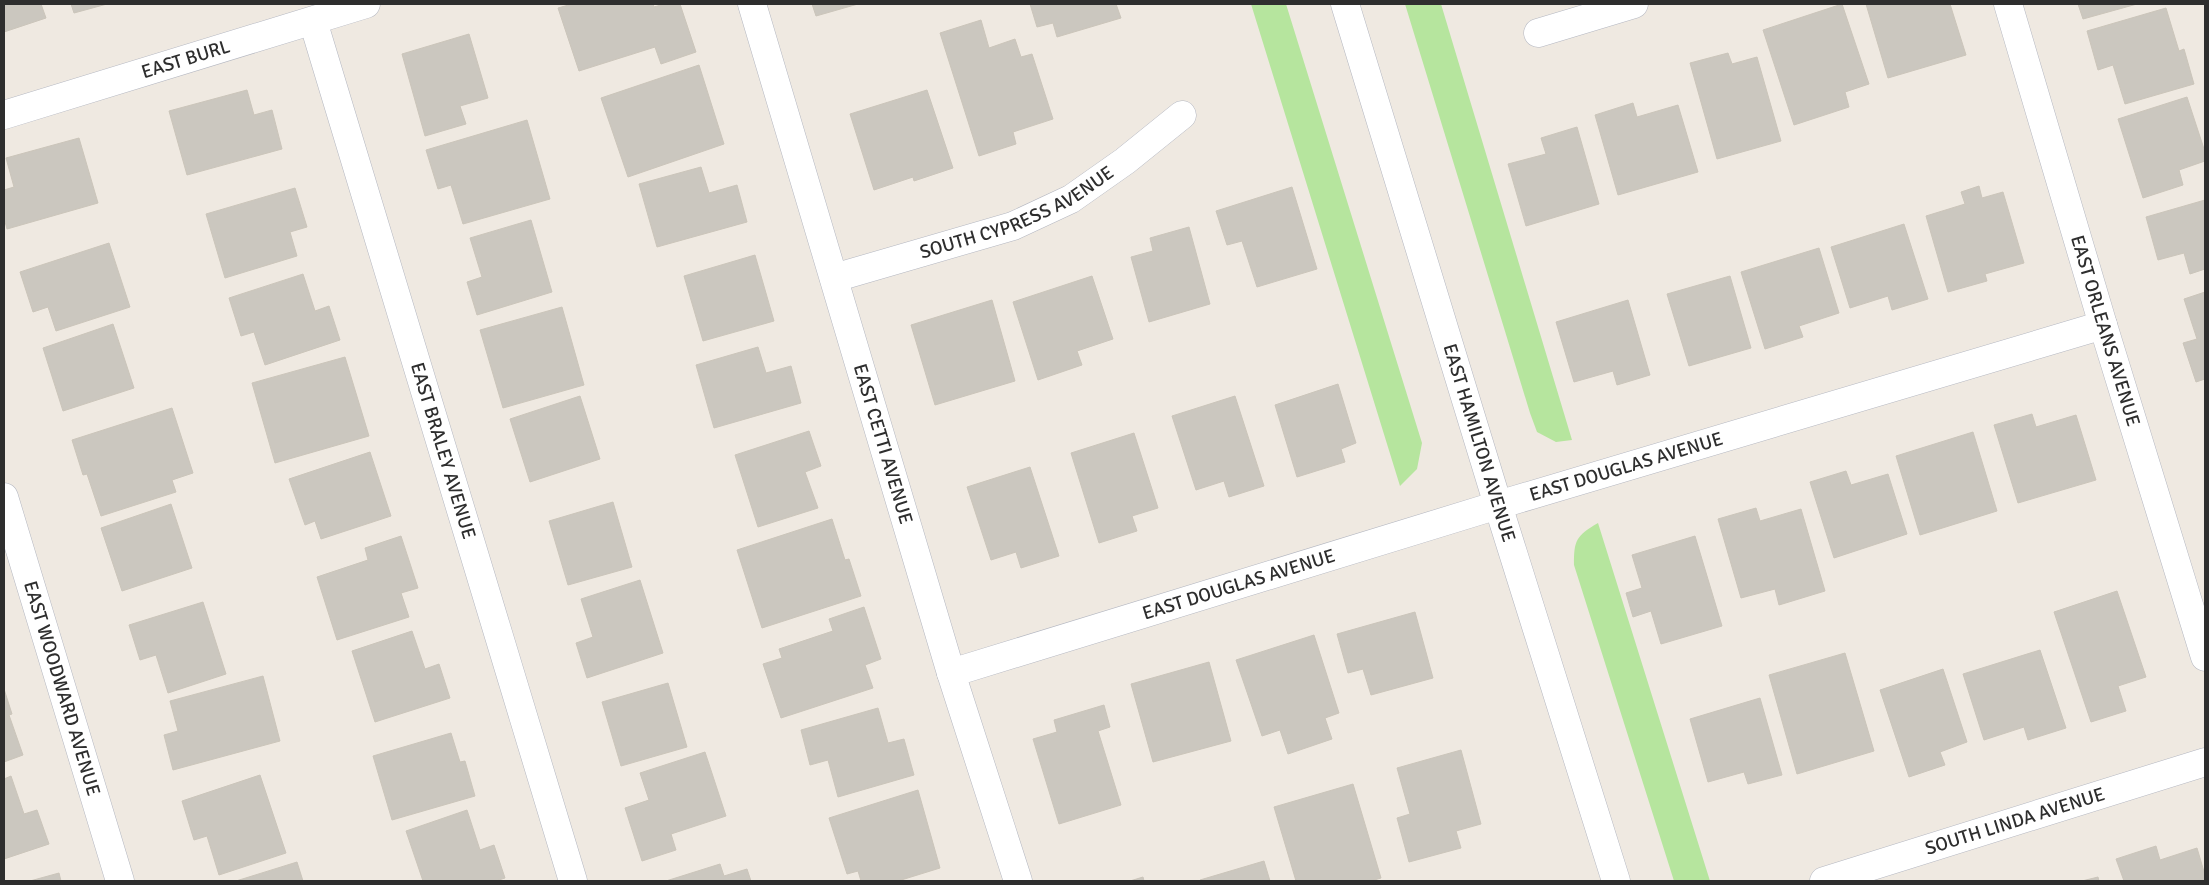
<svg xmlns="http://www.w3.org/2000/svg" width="2209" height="885" viewBox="0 0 2209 885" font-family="Signika,sans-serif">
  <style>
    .green { fill: #b6e59e }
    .building { fill: #cbc7bf; stroke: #cbc5ba }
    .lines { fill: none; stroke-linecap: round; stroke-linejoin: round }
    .minor-casing { stroke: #b4b7c1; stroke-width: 29 }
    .minor { stroke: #fff; stroke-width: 28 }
    .labels { text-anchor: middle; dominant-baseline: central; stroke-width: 4.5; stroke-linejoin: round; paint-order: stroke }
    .street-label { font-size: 19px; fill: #2e2e2e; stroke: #fff }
  </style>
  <rect width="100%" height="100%" fill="#efe9e1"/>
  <!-- green -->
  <path class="green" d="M1251,4H1286L1422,443L1417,469L1400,486Z
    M1405,4H1441L1572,440L1556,442L1537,432L1530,413Z
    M1598,523L1710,881H1674L1574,565C1574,540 1576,536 1598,523Z"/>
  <!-- building -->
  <path class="building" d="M4,4H41L46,18L4,32Z
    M71,4H107L74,13Z
    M572,4H653L654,7L664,4H680L696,52L661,64L655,47L579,71L558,8Z
    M812,4H858L816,16Z
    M1030,4H1116L1121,18L1057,37L1053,23L1037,27Z
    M1842,4L1869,84L1845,92L1849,107L1794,125L1763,30Z
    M1866,4H1950L1966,55L1888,78Z
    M2078,4H2137L2083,19Z
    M2166,8L2179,51L2184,49L2194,84L2125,104L2113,65L2098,70L2087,31Z
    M981,20L989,48L1015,39L1021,57L1032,54L1053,119L1013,132L1016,144L979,156L940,33Z
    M469,34L488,98L460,106L466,124L425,136L402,54Z
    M1728,53L1732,64L1757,57L1781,141L1717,159L1690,63Z
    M699,65L724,144L628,177L601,98Z
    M247,90L254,115L272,110L282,149L187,175L169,111Z
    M927,90L953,168L914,181L913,177L874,190L850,114Z
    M2187,97L2205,152V161L2179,170L2183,185L2143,198L2118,119Z
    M1633,103L1637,117L1678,105L1698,172L1618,195L1595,115Z
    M527,120L550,199L463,224L451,185L438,189L426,150Z
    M1577,127L1599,204L1526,226L1508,164L1546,154L1541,138Z
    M79,138L98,203L7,229L4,218V190L14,187L6,158Z
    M701,167L709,193L737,185L747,222L657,247L639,184Z
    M1979,186L1982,198L2003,192L2024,263L1985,274L1987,281L1948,292L1926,216L1965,204L1961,192Z
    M1292,187L1317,269L1257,287L1242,241L1227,245L1216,211Z
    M295,188L307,227L290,232L297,256L225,278L206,214Z
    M2205,200V269L2190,274L2184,253L2158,260L2146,217Z
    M531,220L552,292L477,315L467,282L482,277L470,238Z
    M1904,224L1928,299L1892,310L1888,296L1850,308L1831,247Z
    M1189,227L1210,304L1149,322L1131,257L1153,251L1150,238Z
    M109,243L130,307L56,331L48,307L33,312L20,272Z
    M1819,248L1839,313L1799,326L1803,337L1765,349L1741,272Z
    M755,255L774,321L703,341L684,276Z
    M303,274L315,311L329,306L340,340L265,365L254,332L241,336L229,298Z
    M1092,276L1113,339L1077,351L1082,365L1038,380L1013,302Z
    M1730,276L1751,348L1689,366L1667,294Z
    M2205,292V379L2196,382L2183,343L2197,339L2184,299Z
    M992,300L1015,381L935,405L911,325Z
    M1628,300L1650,375L1617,385L1613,371L1574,382L1556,322Z
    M562,307L584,385L503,408L480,330Z
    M113,324L134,388L63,411L43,348Z
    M758,347L766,373L791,366L801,403L714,428L696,365Z
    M345,357L369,436L275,463L252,383Z
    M1338,384L1356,443L1341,449L1345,462L1297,477L1275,405Z
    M580,396L600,459L530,482L510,419Z
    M1235,396L1264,486L1229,497L1224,481L1196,490L1172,416Z
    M172,408L193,473L172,480L176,492L101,516L87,474L83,475L72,440Z
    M2032,414L2036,427L2076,415L2096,480L2018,503L1994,425Z
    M809,431L821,466L805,472L818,508L758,527L735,455Z
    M1973,432L1997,511L1920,535L1896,456Z
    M1134,433L1158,508L1132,516L1137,531L1099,543L1071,453Z
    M370,452L391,516L321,539L315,521L305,525L289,479Z
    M1030,467L1059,556L1021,568L1016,552L991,560L967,487Z
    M1846,471L1851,485L1888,474L1907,534L1834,558L1810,482Z
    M613,502L632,567L568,585L549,521Z
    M171,504L192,568L122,591L101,528Z
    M1756,508L1760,521L1801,509L1825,591L1779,605L1775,589L1741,598L1718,519Z
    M832,519L845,560L849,559L861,596L762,628L737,550Z
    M401,536L418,588L401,593L409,617L337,640L317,577L368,560L365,548Z
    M1695,536L1722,626L1661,644L1651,611L1633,617L1626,593L1642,588L1632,555Z
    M640,580L663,653L587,678L576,643L593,637L581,599Z
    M2117,591L2146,677L2118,686L2126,711L2091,722L2054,612Z
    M203,602L226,674L168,693L156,655L140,660L129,625Z
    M864,607L881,659L865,665L873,688L781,718L763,664L782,658L779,649L833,631L829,619Z
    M1415,612L1433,678L1371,695L1363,669L1348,673L1337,634Z
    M412,631L425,669L439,664L450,698L375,722L352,651Z
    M1314,635L1339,713L1325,718L1332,739L1288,754L1280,730L1262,736L1236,660Z
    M2040,650L2066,728L2028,740L2024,727L1984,740L1963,674Z
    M1845,653L1874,751L1797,774L1769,675Z
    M1209,662L1231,741L1153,762L1131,684Z
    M1943,669L1967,742L1940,752L1945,765L1909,777L1880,690Z
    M263,676L280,741L173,770L164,735L178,731L170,701Z
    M668,683L687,747L621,766L602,702Z
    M4,689L12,714L9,715L23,755L4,762Z
    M1760,698L1782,775L1748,784L1744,772L1708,782L1690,719Z
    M1104,705L1110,727L1098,731L1121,805L1059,824L1033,739L1057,732L1054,720Z
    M878,708L888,743L904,739L914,775L838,797L828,760L810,765L801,730Z
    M451,733L460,762L465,761L475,796L392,820L373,756Z
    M1461,750L1481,824L1456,831L1461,848L1409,862L1397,818L1410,814L1397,768Z
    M705,752L726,816L671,834L676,850L642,861L625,808L649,800L640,773Z
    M260,775L286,853L219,875L207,836L194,840L182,801Z
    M11,776L24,814L37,810L49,844L4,859V779Z
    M1353,784L1381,878L1371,881H1296L1274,807Z
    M918,790L940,868L898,881H861L858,871L847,874L829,818Z
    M467,810L480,850L494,845L505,878L496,881H423L406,831Z
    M2156,846L2160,860L2197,848L2205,875V881H2124L2116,859Z
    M1264,861L1270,881H1201L1200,880Z
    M297,862L303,881H236Z
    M720,864L724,876L747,869L751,881H666Z
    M59,873L61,881H30Z
    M1143,877L1144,881H1130Z
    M2098,877L2099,881H2082Z"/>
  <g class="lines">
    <defs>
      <g id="minor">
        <path id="s1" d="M752,4L951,673L1018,881"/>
        <path id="s2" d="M1345,4L1498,505L1616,881"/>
        <path id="s3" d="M2008,4L2103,325L2205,657"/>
        <path id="s4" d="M313,21L573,881"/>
        <path d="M1538,33L1634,4"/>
        <path id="s5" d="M4,115L366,4"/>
        <path id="s6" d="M834,278L1013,226L1071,199L1125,161L1182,115"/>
        <path id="s7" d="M4,497L120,881"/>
        <path id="s8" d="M951,673L1498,505L2103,325"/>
        <path id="s9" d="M1824,881L2205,762"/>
      </g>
    </defs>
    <!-- minor casing -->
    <use href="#minor" class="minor-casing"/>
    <!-- minor -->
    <use href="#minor" class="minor"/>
  </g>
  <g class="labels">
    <!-- street labels -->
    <g class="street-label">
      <text stroke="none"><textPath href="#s5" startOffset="190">EAST BURL</textPath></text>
      <text stroke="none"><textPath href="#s6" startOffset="195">SOUTH CYPRESS AVENUE</textPath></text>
      <text stroke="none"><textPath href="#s3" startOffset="341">EAST ORLEANS AVENUE</textPath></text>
      <text stroke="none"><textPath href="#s1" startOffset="459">EAST CETTI AVENUE</textPath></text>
      <text stroke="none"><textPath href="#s2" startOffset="459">EAST HAMILTON AVENUE</textPath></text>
      <text stroke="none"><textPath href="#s4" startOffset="449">EAST BRALEY AVENUE</textPath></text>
      <text stroke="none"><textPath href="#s8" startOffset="706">EAST DOUGLAS AVENUE</textPath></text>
      <text stroke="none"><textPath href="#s8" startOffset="301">EAST DOUGLAS AVENUE</textPath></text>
      <text stroke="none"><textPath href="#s7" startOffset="200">EAST WOODWARD AVENUE</textPath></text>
      <text stroke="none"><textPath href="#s9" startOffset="200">SOUTH LINDA AVENUE</textPath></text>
    </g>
  </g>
  <!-- border -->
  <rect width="2209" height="885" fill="none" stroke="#2e2e2e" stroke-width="10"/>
</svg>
